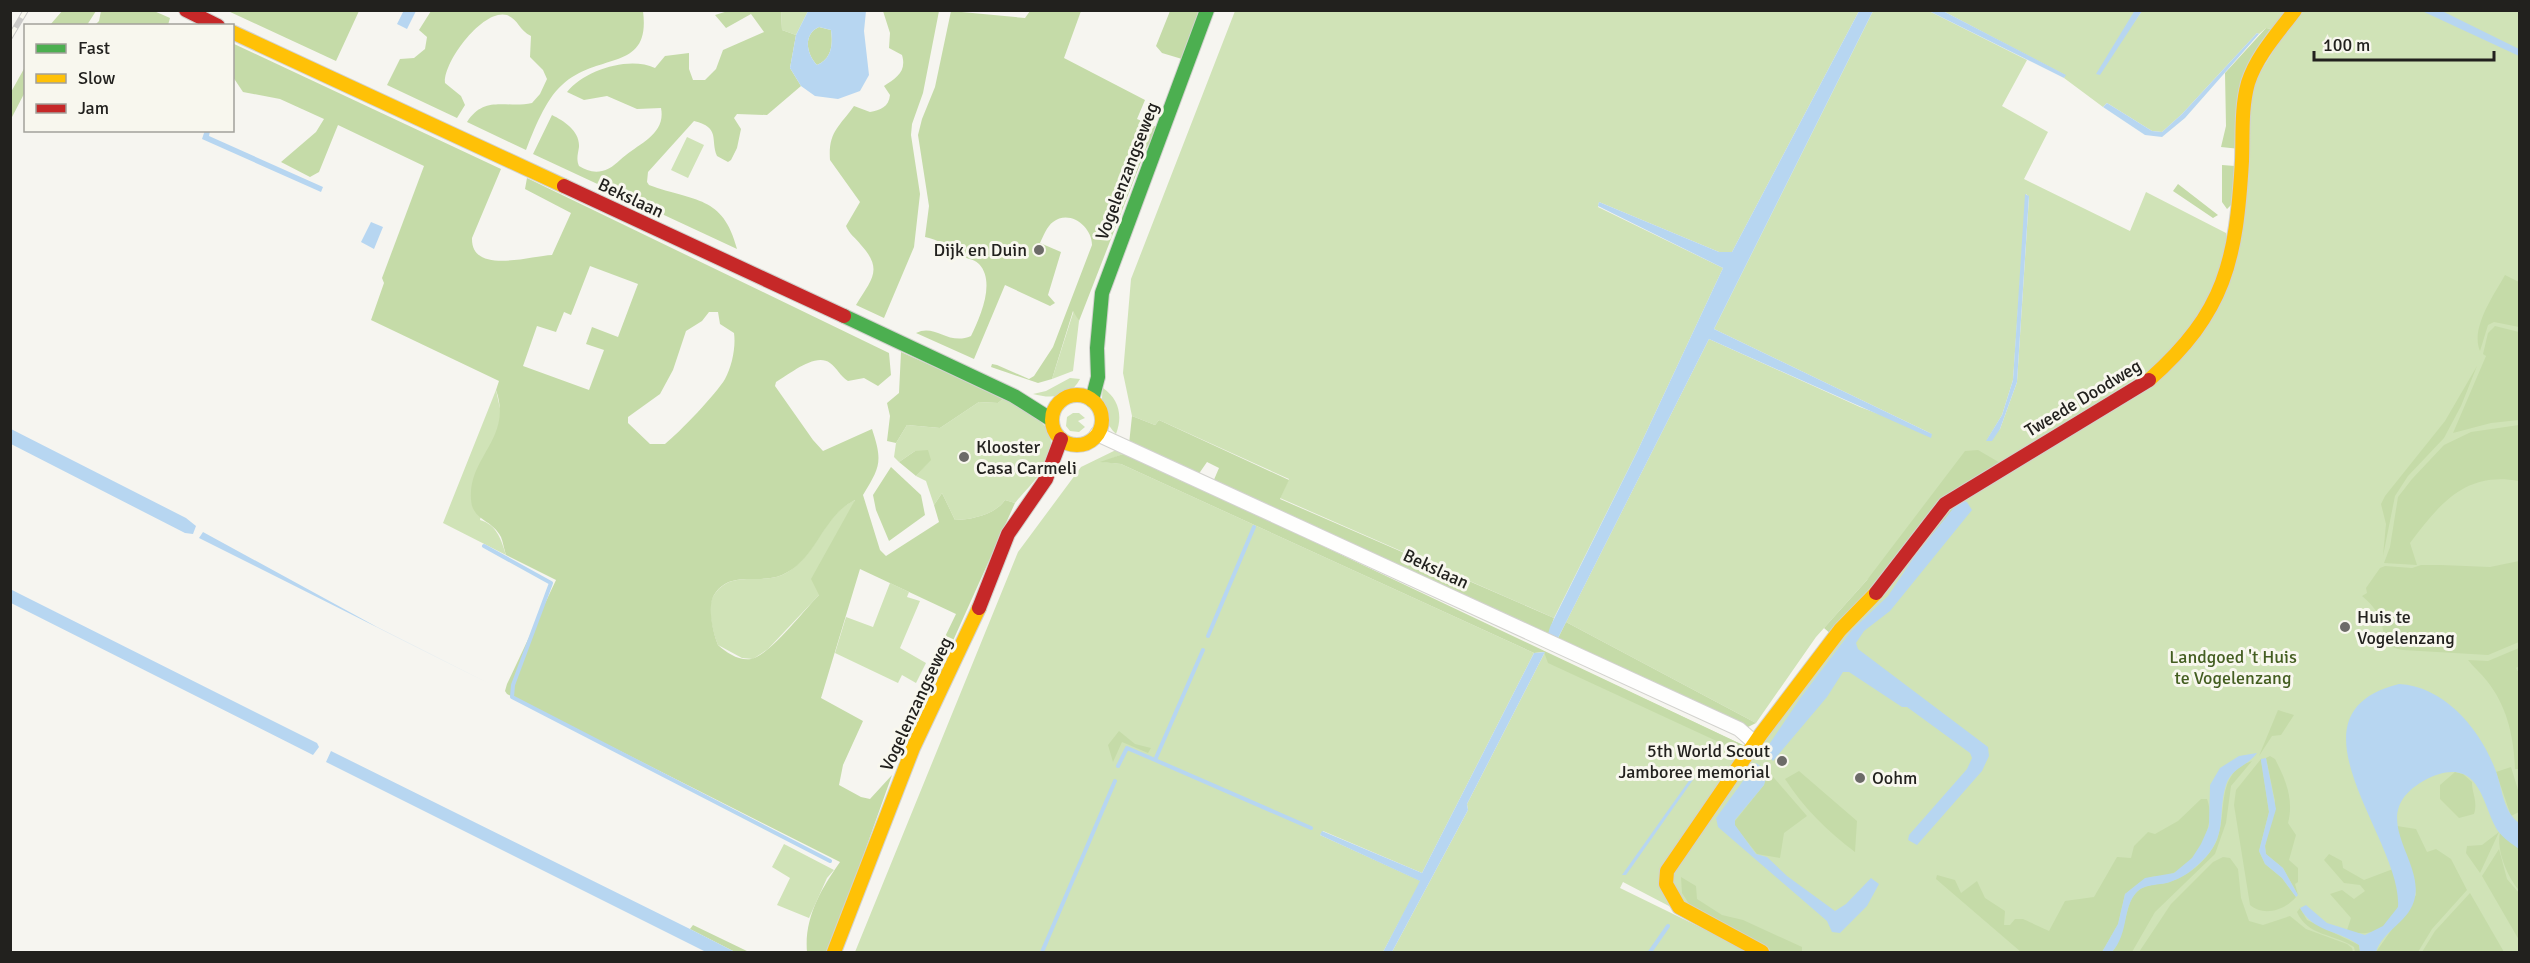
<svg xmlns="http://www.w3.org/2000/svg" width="2530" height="963" viewBox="0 0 2530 963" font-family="Signika,sans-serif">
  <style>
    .green { fill: #d0e3b7; fill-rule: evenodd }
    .forest { fill: #c5dba8; fill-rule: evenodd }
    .water { fill: #b7d6f1; fill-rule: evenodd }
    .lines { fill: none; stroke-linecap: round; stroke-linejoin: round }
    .stream { stroke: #b7d6f1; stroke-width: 4 }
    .street-casing { stroke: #d2d2ce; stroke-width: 16 }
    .fast-casing { stroke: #d2d2ce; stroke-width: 16 }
    .slow-casing { stroke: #d2d2ce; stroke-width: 16 }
    .jam-casing { stroke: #d2d2ce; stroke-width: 16 }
    .street { stroke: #fefefd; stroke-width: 14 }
    .fast { stroke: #4caf50; stroke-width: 14 }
    .slow { stroke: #ffc107; stroke-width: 14 }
    .jam { stroke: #c62828; stroke-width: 14 }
    .rail-casing { stroke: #cbcac9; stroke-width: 6 }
    .rail { stroke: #f8f7ee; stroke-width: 4; stroke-dasharray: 11; stroke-linecap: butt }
    .poi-dot { fill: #6c6b68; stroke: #f8f7ee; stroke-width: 2 }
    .labels { text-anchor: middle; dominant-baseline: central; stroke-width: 6; stroke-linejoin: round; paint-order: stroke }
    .street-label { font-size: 18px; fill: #22211e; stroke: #f8f7ee }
    .poi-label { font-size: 18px; fill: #22211e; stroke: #f8f7ee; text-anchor: start }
    .park-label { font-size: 18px; fill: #445e21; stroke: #f8f7ee }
  </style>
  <rect width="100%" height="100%" fill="#f6f5f0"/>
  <!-- green -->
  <path class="green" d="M781,11H808L796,35L782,30Z
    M1235,11H1859L1732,252H1719L1599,202L1598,207L1723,268L1637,452L1554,618L1280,498L1289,479L1159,420L1155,425L1132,416L1123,373L1131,279Z
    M1873,11H1929L2027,60L2002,106L2048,132L2024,179L2130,231L2146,192L2226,233L2228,259L2179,351L2002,464L1867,580L1816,637L1756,723L1566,622L1709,339L1860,407L1932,434L1714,329ZM2026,194L2029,197L2017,382L2000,429L1987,440L2002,415L2013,380Z
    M1943,11H2135L2097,74L2142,11H2292L2278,30L2266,28L2259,34L2257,33L2182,114L2162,132L2152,131L2107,103L2103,107L2064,78L2065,75Z
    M2298,11H2519V952H1757L1623,882L1620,888L1751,952H1392L1468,810L1467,804L1545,652L1745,746L1948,507L2126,399L2215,312L2251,87Z
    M687,137L704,145L688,178L671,170Z
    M1074,310L1079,321L1073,371L1052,379Z
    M1070,378L1080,379C1070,398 1051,399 1033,394L1046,391Z
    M1103,388C1119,399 1123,416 1116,434C1104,423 1100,403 1103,388Z
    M496,390L501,413L480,520C497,525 501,539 506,555L443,523Z
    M1004,398C1016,406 1035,414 1044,425C1066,453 1032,483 1015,503L1005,500C996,514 971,520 955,520L942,493L934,505L926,481L916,476L930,460L915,451L899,462L894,457L896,443L907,425L940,428L979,402L998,403Z
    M1073,413H1079L1085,418L1078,421L1085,427L1079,432L1070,431L1066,426L1067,417Z
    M1120,448L1123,454L1103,462L1121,464L1534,653L1422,873L1323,831L1320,835L1421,881L1383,952H855L1018,552L1081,467Z
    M855,500L819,595L768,649L753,659L742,658L718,645C713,633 706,606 714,595C731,569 759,585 782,575C817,559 822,515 855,500Z
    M890,583L909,592L907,597L920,601L900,648L926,663L916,683L902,675L898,683L835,653L846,617L873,627Z
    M784,844L834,870L827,878L809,918L777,905L790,878L772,867Z"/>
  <!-- forest -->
  <path class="forest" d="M63,10H96V11L87,25H50Z
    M101,11H154L170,18L168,25H95L99,21Z
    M228,11H359L336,61Z
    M431,11H643C651,73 599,51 562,85C545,100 534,130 526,150L467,122C485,94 507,109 532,103L540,94L547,79L543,70L530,57L531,36C519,30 518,19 507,15C483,8 443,62 445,83L461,96L465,105L457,118L387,85L400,59L414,58L425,49L427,37L419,30Z
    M728,11H781L782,30L796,35L790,68L801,86L767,115L737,114L734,118L741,129L737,148L731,160L728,162L717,156C710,139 721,128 694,121L648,172L647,182L649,185C695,202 723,195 737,249L533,154L552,115C564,121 580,131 579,147C578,154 576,159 579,166C586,170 593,173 602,171C612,169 618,161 626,155C641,143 666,133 661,108L637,109L607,96L584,100L567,92C585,70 629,56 655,68L665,56L689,53V69L693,80H705L716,69L723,50L764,32L751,14L726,28L715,15Z
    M883,11H939L923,93L912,124L911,135L920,194L914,247L884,318L856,305C871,280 884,270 861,245C856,238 849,234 846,226L860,202L830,160C828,132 839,127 854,106L870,112C880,110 889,107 890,95L884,86C896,78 907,72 902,55L889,48L890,33Z
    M951,11L1025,18L1030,11H1081L1064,58L1145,100L1137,119L1159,128L1146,149L1079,321L1073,311L1052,379L1038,383L991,367L992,364L997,365L1029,379L1034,376L1053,347L1092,245C1092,227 1070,209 1053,222C1047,226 1043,237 1040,243L1061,252L1048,295L1055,303L1050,306L1005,285L974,359L916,333C935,323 948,346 971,336C980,317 996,282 979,264C973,258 964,259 958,254C947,246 939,240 925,237L929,206L918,135L922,119L935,87Z
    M1170,11H1211L1182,59L1162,53L1156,46Z
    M819,27L831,30C833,44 832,59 817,65C806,54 803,34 819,27Z
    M2266,28L2278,30L2252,65L2240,149L2221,147L2226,126L2225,73Z
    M232,43L501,169L472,238C471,275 530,256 552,255L571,213L525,189L527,178L889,353L891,375L878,386L864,378L848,381C840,376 837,368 830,363C815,352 789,375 776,382L775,386L813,440L823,451L872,429C883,462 880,467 863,495L880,550L886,556L939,522L934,505L942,493L955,520C971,520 996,514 1005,500L1015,503L907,743L897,736L956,614L860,569L821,698L863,721L843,765L839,785L861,797L870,799L892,775L829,952H807C804,918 821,889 840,862L507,694L505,691L507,684L556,580L506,555C504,549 503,542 501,537C492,519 472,521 471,499C468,457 513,438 496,390L499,381L371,320L384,283L382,278L424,166L338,125L319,172L310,177L281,162L316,132L324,119L280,99L243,92L233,77ZM590,266L638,284L618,337L592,327L586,344L604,350L589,390L523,366L537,326L556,332L564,312L571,315ZM709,312H718L720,324L734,333C736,347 732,366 725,379C717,393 679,433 665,444H650L628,423V417L660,394L673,370L686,331L702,321ZM855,500L811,579L819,595C805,609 768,657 751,659C739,661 727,653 718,645C713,633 707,606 714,595C730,569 759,585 782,575C817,560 822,516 855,500Z
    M25,67V92L11,119V92Z
    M2222,165L2235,166L2237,199L2227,209L2222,202Z
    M2178,184L2218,215L2213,218L2173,191Z
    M2505,275L2519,282V327L2494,322L2488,325L2480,351C2470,328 2494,295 2505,275Z
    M2495,326L2519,332V420L2491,423L2453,433L2486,356L2483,354L2488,333Z
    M901,352L1004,398L998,403L979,402L940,428L907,425L896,443L887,441L890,416L887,403L899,393Z
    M2477,366L2461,406L2444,438L2408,476L2395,496L2383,556L2386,524L2381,504L2385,496L2445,421Z
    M1132,416L1155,425L1159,420L1289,480L1280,499L1554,618L1547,638L1213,482L1219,468L1207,462L1198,475L1129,444Z
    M2519,425V481C2466,471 2440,503 2410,543L2417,565L2384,563L2390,547L2398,497L2412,479L2444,445L2471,432Z
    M928,450L931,460L916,476L899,462L915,451Z
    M1978,450L2002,464L1832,635L1824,628L1867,580L1965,451Z
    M1123,454L1179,478L1745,746L1736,750L1548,663L1544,652L1534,653L1121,464L1100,462Z
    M891,467L921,495L925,515L889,541L876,510L873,495Z
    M2519,561V642L2488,655L2403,650C2379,647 2387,632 2378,614C2374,607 2368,601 2362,596L2367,593L2366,588L2380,568L2385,566L2412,568L2421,565H2441L2490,567Z
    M1566,622L1756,723L1748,727L1556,642Z
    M2519,648V666L2516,668L2520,675L2518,769H2515C2514,737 2507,706 2487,681C2481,673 2474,668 2468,660L2488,661Z
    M2278,710L2294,715L2281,735L2272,736L2259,756Z
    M1119,731L1135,744L1151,748L1148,753L1122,742L1113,762L1108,745Z
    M2270,756L2275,759C2286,780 2294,800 2288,823L2296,835L2289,860L2298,868V882L2295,884L2298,895L2283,868L2266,854L2265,846L2275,801L2266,758Z
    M2261,759L2269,812L2259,851L2265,864L2282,878L2296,897C2285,910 2264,917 2250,905L2234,805L2236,790Z
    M2252,761L2231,786L2226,823L2215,854L2155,912L2132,952H2112C2128,933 2123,902 2139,890C2147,884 2156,885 2165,883C2187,878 2208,860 2217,840C2228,811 2215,773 2252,761Z
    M2511,767L2519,793V812L2511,816L2496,772Z
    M1768,771L1807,816L1784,833L1780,858L1757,854L1735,826V821L1764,785Z
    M1799,771L1857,821L1855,852C1828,832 1803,807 1785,779Z
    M2455,772L2463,774L2472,782C2472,794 2478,801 2474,814L2459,818L2440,799V785Z
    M2201,799H2207C2217,825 2197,864 2171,874C2164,877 2155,875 2148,878C2140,881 2132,889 2125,894L2118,924L2102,952H2021L1936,879L1937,875L1955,880L1961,893L1977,881L1985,898L2005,911L2004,925H2010L2015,919H2023L2049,931L2065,901L2094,897L2117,857L2131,858L2134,846L2148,832L2155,834L2178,821Z
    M2397,826L2416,829L2427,852L2436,849L2451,859L2467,890L2432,929L2418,952H2376L2416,895C2415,870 2401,850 2397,826Z
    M2499,832L2480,873L2466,853L2467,846L2482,845Z
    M2500,833L2519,849V890C2508,878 2496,850 2500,833Z
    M2499,849L2507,879L2519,893V940L2482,876Z
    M2329,854L2342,861L2343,868L2364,880L2393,869C2396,880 2402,895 2398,907C2391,929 2366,939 2347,930L2351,918L2330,894L2342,890L2354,899L2365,891L2360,885L2344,883L2324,860Z
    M2223,857L2230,858L2238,869L2241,898L2249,921L2263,925L2290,916L2306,929L2347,944L2352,948L2353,952H2139L2171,904L2213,862Z
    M1681,877L1696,886L1697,899L1722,915L1743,920L1802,947V952H1755L1702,924L1682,893Z
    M2470,893L2504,952H2422L2435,931Z
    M2300,908L2307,920L2359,945L2360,952H2355L2354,947C2335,934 2307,936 2297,912Z
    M693,925L749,952H735L690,929Z"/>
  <!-- water -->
  <path class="water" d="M404,10L416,11L407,29L397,24Z
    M2135,10L2142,11L2100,75L2096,74Z
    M808,11H866L864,31L869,75L860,91L838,99L815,96L801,86L790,68L796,35ZM819,27L831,30C833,44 832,59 817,65C806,54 803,34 819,27Z
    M1859,11H1873L1714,329L1932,434L1931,438L1709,339L1556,642L1547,638L1550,627L1637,452L1723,268L1598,206L1599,202L1719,252H1732Z
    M1929,11H1943L2066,75L2064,78Z
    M2422,11H2442L2519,49V56Z
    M2257,33L2259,34L2185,118L2162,137L2145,135L2103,107L2107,103L2152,131L2162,132L2182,114Z
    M205,130L210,131L209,136L323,187L321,192L202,139Z
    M2025,194L2029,196L2017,382L2000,429L1992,441H1986L2002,415L2013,380Z
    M371,222L383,227L374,249L361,242Z
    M11,429L186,518L196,526L193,534L185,533L11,444Z
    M1960,500L1967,502L1972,510L1890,611L1864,631L1856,643L1858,649L1988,747L1989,756L1982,771L1917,845L1908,840L1909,835L1967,769L1972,758L1970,753L1907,707H1902L1849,672H1843L1827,697L1773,761L1768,754V746L1801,697L1852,630L1888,596L1914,557Z
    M203,532L377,627L494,686L199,538Z
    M10,589L317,743L319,747L313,755L11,603Z
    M1545,652L1467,804L1468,810L1392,952H1383L1420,881L1320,835L1322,831L1422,873L1534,653Z
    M2399,684C2444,686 2480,729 2495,769C2503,788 2502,810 2519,823V849C2512,844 2503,838 2498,831C2487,815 2483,782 2463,774C2452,769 2436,774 2427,779C2363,813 2423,857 2415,897C2411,921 2383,930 2376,952H2360L2359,945C2338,930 2313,932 2300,908L2306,905L2327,923L2365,935L2383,926L2398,907C2403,840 2278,714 2399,684Z
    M331,751L690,929L735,952H706L326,762Z
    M2257,753C2248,766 2231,768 2226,785C2217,814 2229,836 2201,862C2192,871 2182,878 2170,882C2158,886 2145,883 2136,893C2122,909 2129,933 2112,952H2102L2118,924L2125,894L2145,878L2174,873L2192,858L2201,844L2209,826L2210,785L2220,768L2239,756Z
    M2266,758L2276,809L2265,846L2266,854L2283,868L2298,895L2296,897L2282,878L2265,864L2259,851L2269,812L2261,761V759Z
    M1756,763L1768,771L1764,785L1735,820V825L1756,854L1767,857L1787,876L1835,911L1846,904L1871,878L1879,884L1867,906L1840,933L1832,932L1827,921L1718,827L1716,818Z
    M1693,775L1695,777L1626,875H1622Z"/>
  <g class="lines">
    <!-- stream -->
    <path class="stream" d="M484,546L551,583L513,685L512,697L830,861
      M1208,636L1254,527
      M1155,760L1311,828
      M1118,766L1127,748L1155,760L1203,650
      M1042,952L1115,781
      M1650,952L1668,926"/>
    <defs>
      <path id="street" d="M1097,434L1739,729L1755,743"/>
      <path id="fast" d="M844,316L1014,396L1052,420
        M1092,400L1098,377L1097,348L1102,293L1207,10"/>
      <path id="slow" d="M232,32L564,186
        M2149,380C2226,312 2236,260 2242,161C2243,135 2241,108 2248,83C2257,55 2278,33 2295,10
        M1052 420a25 25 0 1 1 50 0a25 25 0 1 1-50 0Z
        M834,952L913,748L979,608
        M1762,952L1679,907L1666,884L1667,871L1761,734L1840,630L1876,593"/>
      <path id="jam" d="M186,10L218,26
        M564,186L844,316
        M1876,593L1945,504L2149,380
        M979,608L1008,534L1046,479L1061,439"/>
    </defs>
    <!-- street casing -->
    <use href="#street" class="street-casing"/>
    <!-- fast casing -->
    <use href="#fast" class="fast-casing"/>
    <!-- slow casing -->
    <use href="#slow" class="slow-casing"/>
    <!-- jam casing -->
    <use href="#jam" class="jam-casing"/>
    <!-- street -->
    <use href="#street" class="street"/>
    <!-- fast -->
    <use href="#fast" class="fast"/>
    <!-- slow -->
    <use href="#slow" class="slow"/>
    <!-- jam -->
    <use href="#jam" class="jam"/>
    <defs>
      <path id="rail" d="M10,37L26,10"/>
    </defs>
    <!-- rail casing -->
    <use href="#rail" class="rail-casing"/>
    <!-- rail -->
    <use href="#rail" class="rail"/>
  </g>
  <!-- markers -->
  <g class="poi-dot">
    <circle cx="1039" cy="250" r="6"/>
    <circle cx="964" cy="457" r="6"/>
    <circle cx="2345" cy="627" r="6"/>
    <circle cx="1782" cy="761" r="6"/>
    <circle cx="1860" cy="778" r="6"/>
  </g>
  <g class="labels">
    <!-- street labels -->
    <g class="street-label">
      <text transform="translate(1127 171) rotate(-69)">Vogelenzangseweg</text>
      <text transform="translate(631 198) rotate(25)">Bekslaan</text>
      <text transform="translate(2083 398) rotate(-31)">Tweede Doodweg</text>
      <text transform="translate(1436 569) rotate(25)">Bekslaan</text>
      <text transform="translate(916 704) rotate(-65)">Vogelenzangseweg</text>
    </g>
    <!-- poi labels -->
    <g class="poi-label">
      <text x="1027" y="250" text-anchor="end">Dijk en Duin</text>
      <text x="976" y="447">Klooster<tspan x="976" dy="21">Casa Carmeli</tspan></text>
      <text x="2357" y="617">Huis te<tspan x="2357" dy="21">Vogelenzang</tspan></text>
      <text x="1770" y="751" text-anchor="end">5th World Scout<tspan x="1770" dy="21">Jamboree memorial</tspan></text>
      <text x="1872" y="778">Oohm</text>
    </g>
    <!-- park labels -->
    <g class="park-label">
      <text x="2233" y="657">Landgoed 't Huis<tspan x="2233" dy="21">te Vogelenzang</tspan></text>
    </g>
  </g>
  <!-- border -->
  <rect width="2530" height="963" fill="none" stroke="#22211e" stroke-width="24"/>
  <!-- legend -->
  <rect x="24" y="24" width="210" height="108" fill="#f8f7ee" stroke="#a2a19b" stroke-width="1.5"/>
  <rect x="36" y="44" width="30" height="9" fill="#4caf50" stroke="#a2a19b" stroke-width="1.5"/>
  <text x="78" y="54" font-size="18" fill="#22211e">Fast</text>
  <rect x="36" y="74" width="30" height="9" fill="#ffc107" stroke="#a2a19b" stroke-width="1.5"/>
  <text x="78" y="84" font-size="18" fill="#22211e">Slow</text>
  <rect x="36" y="104" width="30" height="9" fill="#c62828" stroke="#a2a19b" stroke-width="1.5"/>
  <text x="78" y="114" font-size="18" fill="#22211e">Jam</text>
  <!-- scale -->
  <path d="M2314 51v9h180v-9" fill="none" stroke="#22211e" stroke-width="3"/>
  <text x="2323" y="51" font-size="18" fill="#22211e" stroke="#f8f7ee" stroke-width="4.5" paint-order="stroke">100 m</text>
</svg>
